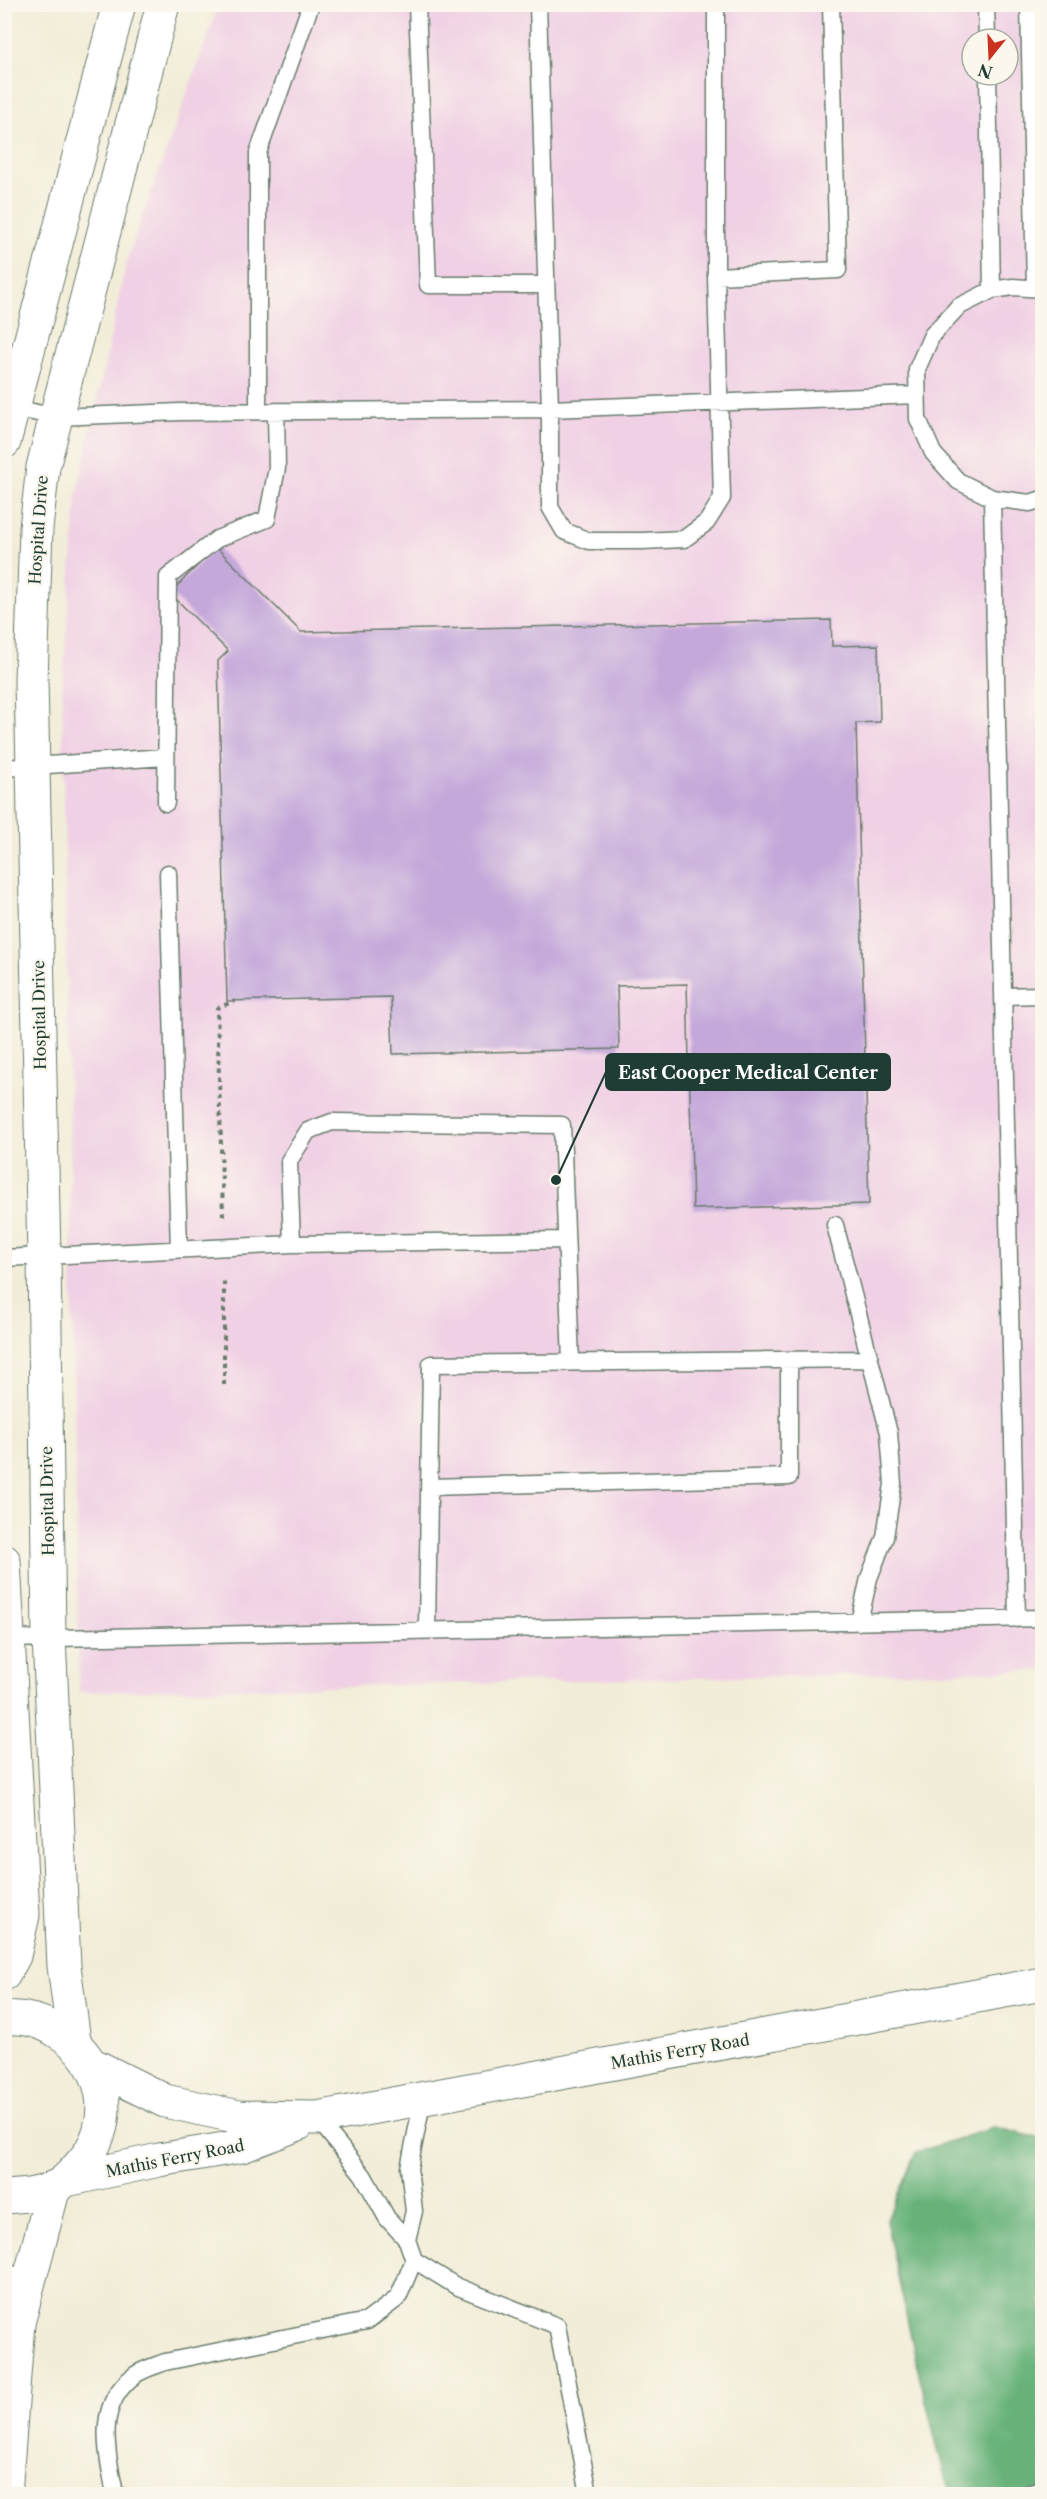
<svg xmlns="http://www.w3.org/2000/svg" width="1047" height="2499" viewBox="0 0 1047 2499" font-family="'Libre Caslon Text',serif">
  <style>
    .built { fill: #f0d0e4; fill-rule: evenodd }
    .forest { fill: #68b27a; stroke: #447857; stroke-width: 1.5 }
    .building { fill: #c4a8da }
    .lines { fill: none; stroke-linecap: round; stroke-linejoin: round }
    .lane-casing { stroke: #697b6d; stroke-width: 19 }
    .street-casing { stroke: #697b6d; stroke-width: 35 }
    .secondary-casing { stroke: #697b6d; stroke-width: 35 }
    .path { stroke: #697b6d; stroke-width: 4; stroke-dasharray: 4.5 4.5; stroke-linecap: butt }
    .lane { stroke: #fff; stroke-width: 16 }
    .street { stroke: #fff; stroke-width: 33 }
    .secondary { stroke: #fff; stroke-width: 33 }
    .labels { text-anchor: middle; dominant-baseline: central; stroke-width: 4.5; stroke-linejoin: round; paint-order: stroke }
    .street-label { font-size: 16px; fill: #1f3d34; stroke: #fbf7ec }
    .leader { fill: none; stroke: #1f3d34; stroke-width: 2 }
    .callout-dot { fill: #1f3d34; stroke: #fbf7ec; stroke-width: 2 }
    .callout { fill: #1f3d34; stroke: #1f3d34; stroke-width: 2 }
    .callout-label { font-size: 18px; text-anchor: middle; font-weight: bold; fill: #fff }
  </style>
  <rect width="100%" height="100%" fill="#fbf7ec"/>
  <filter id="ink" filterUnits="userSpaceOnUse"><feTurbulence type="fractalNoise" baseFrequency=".0167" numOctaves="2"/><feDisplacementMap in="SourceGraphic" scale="12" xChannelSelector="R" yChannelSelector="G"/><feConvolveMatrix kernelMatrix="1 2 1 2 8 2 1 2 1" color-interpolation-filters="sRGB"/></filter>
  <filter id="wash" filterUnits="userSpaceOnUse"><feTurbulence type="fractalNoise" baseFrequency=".008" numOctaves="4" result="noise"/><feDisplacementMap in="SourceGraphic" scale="24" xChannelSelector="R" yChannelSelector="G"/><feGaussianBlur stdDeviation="1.35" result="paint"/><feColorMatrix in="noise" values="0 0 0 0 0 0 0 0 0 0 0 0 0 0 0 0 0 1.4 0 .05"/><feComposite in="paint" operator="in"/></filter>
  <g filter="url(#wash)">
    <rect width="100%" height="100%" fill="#f2edd8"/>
    <!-- built -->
    <path class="built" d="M219,5H1042V1670L79,1692L62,689L77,494L127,259ZM972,39H1008V75H972Z"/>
    <!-- forest -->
    <path class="forest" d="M995,2127L1042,2139V2494H951L946,2481L919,2374L886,2221L916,2152Z"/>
    <g id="blocks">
      <!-- building -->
      <path class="building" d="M216,547L301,632L831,620L832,646L878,645L880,722L856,723L869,1204L693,1209L687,984L617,986L619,1049L393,1054L391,997L227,1001L218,661L228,651L170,593Z"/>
    </g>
  </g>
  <g filter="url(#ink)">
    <use href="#blocks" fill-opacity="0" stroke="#697b6d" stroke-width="1.5"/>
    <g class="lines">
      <defs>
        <path id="lane" d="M417,4L428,285H545
          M538,4L550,409V507L564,531L589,541H642L684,539L707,522L722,498L716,276V4
          M986,4L987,39
          M1029,4L1035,288
          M988,75L992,290
          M716,276L838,270L831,4
          M1042,289L1013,287L992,290L958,307L932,335L917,369L918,419L933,453L958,481L992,498L1030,503L1042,499
          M14,408L56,417L180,412L550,409L917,395
          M258,411V153L311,4
          M992,498L1017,1619
          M4,768L165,757
          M166,803L168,577L217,539L267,519L277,468L276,411
          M168,873L179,1249
          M1003,996L1042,995
          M835,1225L889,1433L893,1484L885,1537L869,1578L859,1622
          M292,1244L289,1161L308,1131L332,1122L562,1125L571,1362
          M4,1258L292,1244L566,1240
          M430,1487L789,1477V1360
          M427,1630L431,1364L870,1359
          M7,1639L1042,1618
          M317,2118L363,2175L387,2218L407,2240L414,2211L409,2168L423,2098
          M407,2240L414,2260L456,2286L557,2326L589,2494
          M115,2494C107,2451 94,2405 135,2375C143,2369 155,2366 165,2362L367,2321L398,2298L414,2260
          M1027,2494L1042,2490"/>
        <path id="street" d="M4,2279L18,2323L54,2187
          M5,2494L18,2323"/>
        <path id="secondary" d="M4,442L119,4
          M4,1561L23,1915L14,1956L4,1974
          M4,2019C21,2015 43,2022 57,2031C106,2060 120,2124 78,2167C71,2175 64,2183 54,2188C38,2195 22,2196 4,2197
          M74,2041L64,1966L49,1637L44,1255L31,680L36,528L43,467L163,4
          M93,2065L165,2101L239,2117L317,2118L1042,1984
          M66,2180L159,2160L242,2146L298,2124"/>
      </defs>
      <!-- lane casing -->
      <use href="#lane" class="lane-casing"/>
      <!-- street casing -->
      <use href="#street" class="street-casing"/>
      <!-- secondary casing -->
      <use href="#secondary" class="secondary-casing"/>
      <!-- path -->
      <path class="path" d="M223,1216L217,1008L235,1001
        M224,1385V1278"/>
      <!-- lane -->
      <use href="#lane" class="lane"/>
      <!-- street -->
      <use href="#street" class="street"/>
      <!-- secondary -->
      <use href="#secondary" class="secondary"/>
    </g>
  </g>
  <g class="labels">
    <!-- street labels -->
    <g class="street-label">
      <text transform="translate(38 530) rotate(-86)">Hospital Drive</text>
      <text transform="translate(39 1015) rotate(-91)">Hospital Drive</text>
      <text transform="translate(47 1501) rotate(-91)">Hospital Drive</text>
      <text transform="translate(680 2051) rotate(-10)">Mathis Ferry Road</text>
      <text transform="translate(175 2158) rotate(-11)">Mathis Ferry Road</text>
    </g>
  </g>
  <!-- callouts -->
  <path class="leader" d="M556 1180L606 1072"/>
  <circle class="callout-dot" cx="556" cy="1180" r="6"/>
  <rect class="callout" x="606" y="1054" width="284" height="36" rx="6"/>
  <g class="callout-label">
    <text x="748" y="1079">East Cooper Medical Center</text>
  </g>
  <!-- margin -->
  <rect width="1047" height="2499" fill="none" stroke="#fbf7ec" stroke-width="24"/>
  <!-- north arrow -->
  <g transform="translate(990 57) rotate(198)"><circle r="28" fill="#fbf7ec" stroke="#a3ada2" stroke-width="1.5"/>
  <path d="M0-4.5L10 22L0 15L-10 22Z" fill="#c8321e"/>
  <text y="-9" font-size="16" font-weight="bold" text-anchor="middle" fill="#1f3d34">N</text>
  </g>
</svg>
